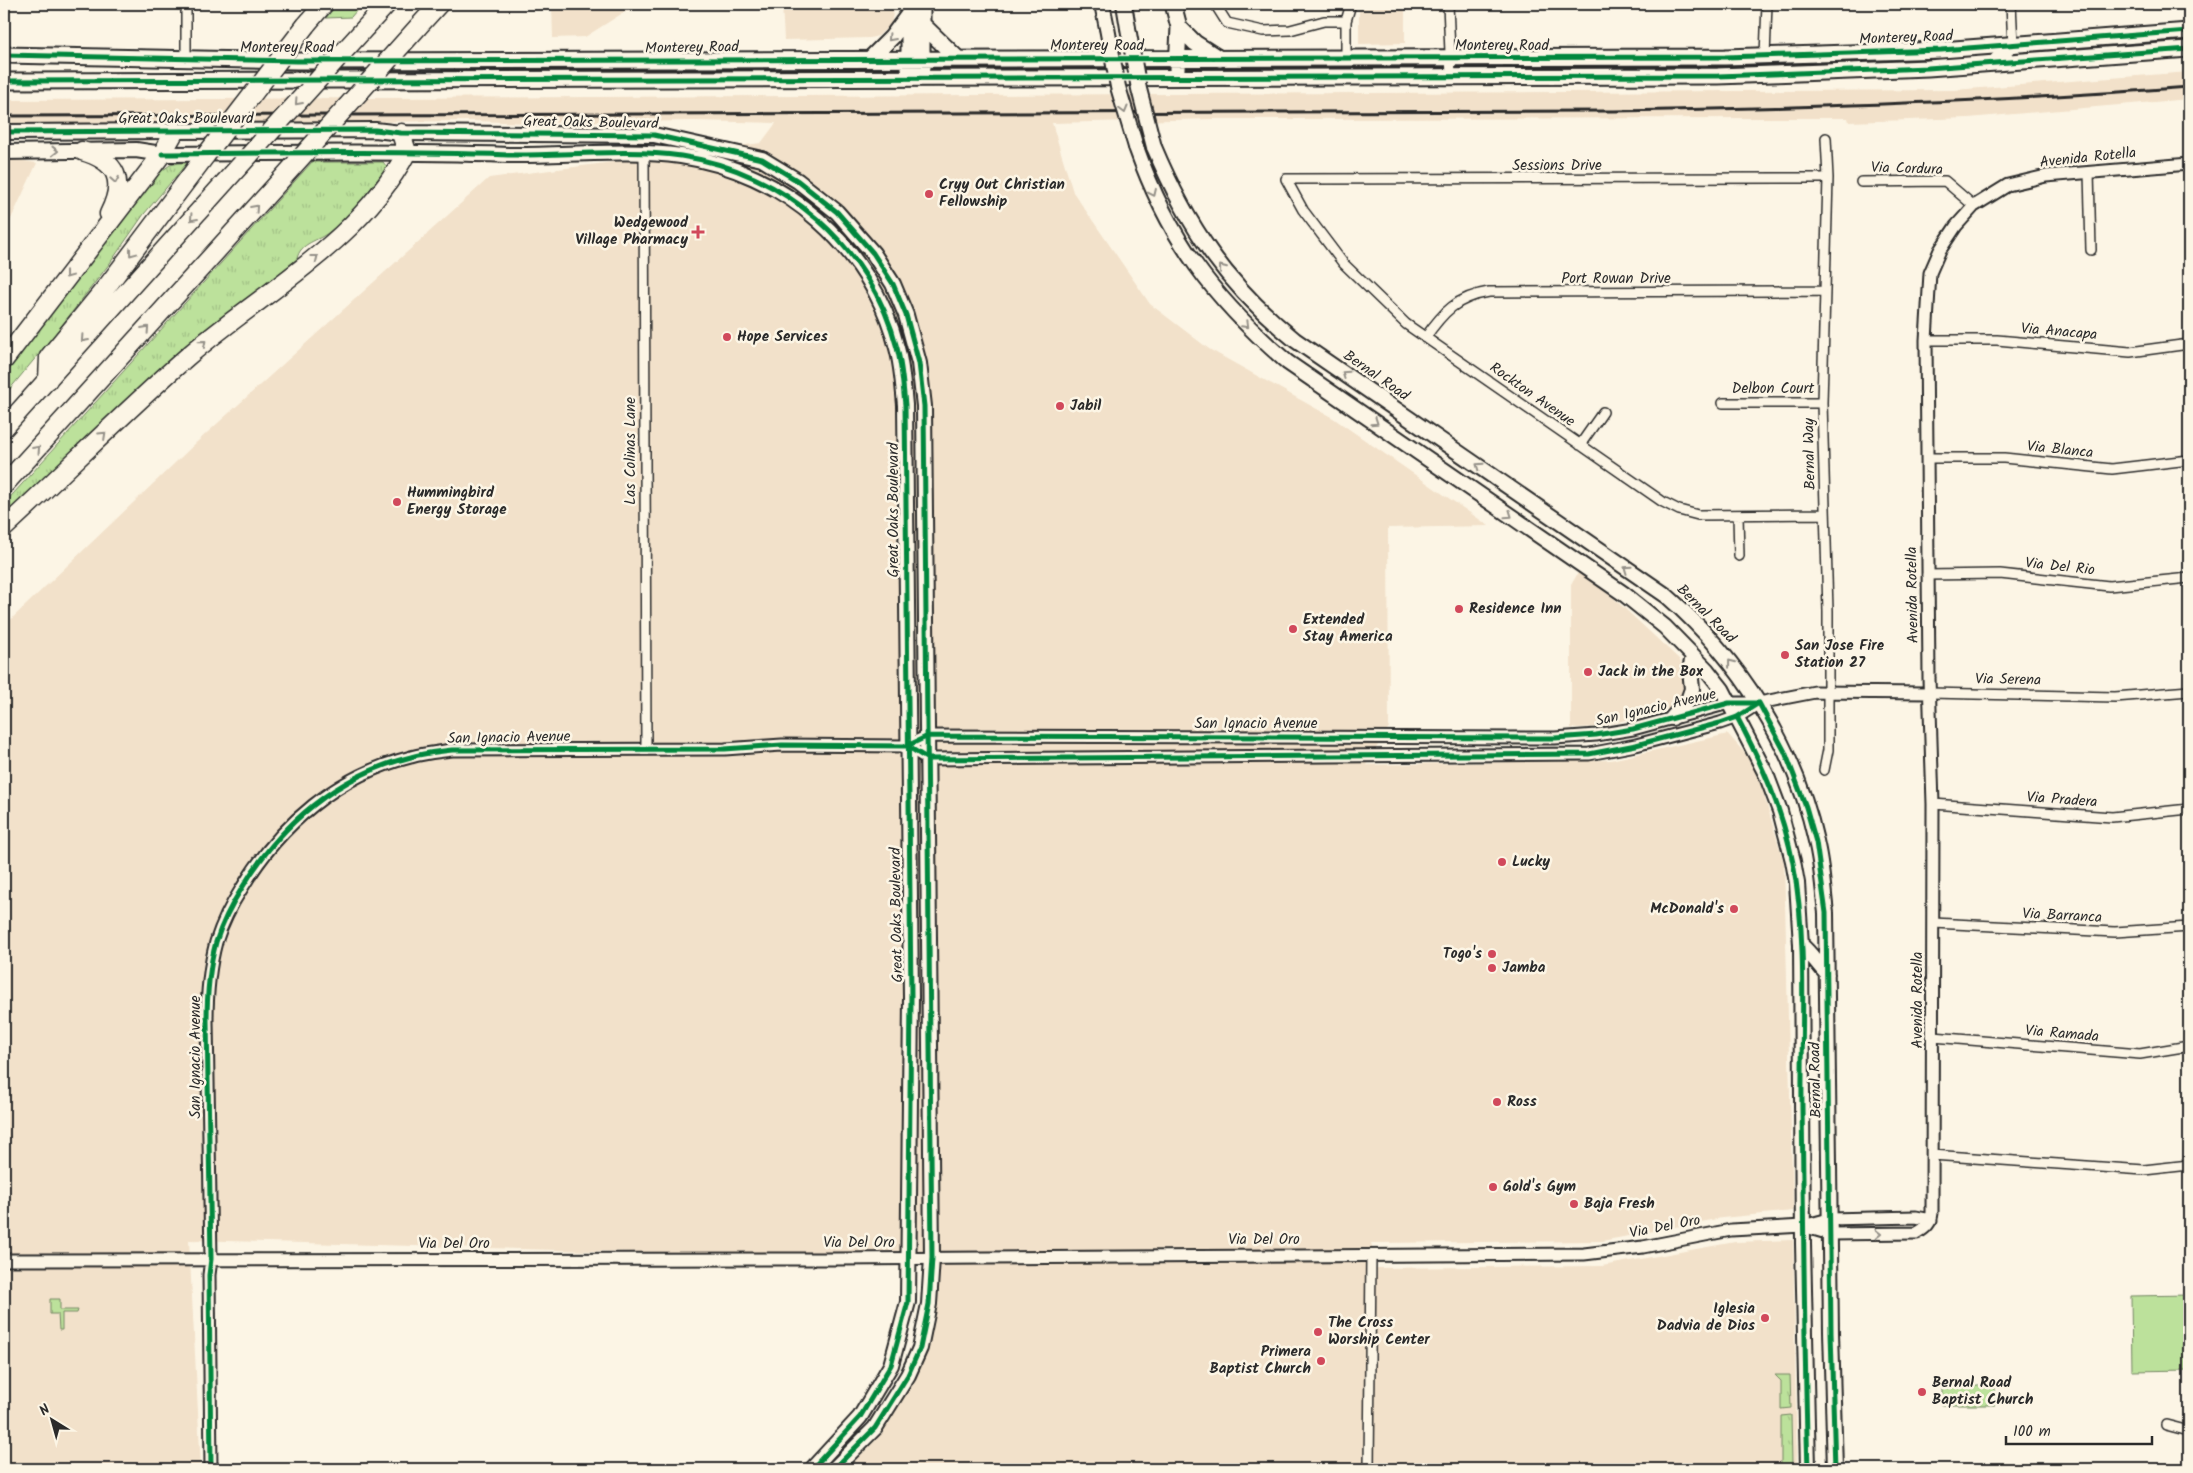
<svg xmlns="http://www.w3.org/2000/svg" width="2193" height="1473" viewBox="0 0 2193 1473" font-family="Kalam,sans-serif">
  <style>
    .built { fill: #f2e1ca }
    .grass { fill: url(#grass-tufts); stroke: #748663 }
    .park { fill: #bce19b; stroke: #748663 }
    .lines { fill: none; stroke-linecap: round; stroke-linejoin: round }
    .minor-casing { stroke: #2b2b2b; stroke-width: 12 }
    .tertiary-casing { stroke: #2b2b2b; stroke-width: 15 }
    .secondary-casing { stroke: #2b2b2b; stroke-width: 18 }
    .primary-casing { stroke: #2b2b2b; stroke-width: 19 }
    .motorway-casing { stroke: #2b2b2b; stroke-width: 21 }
    .minor { stroke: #fcf5e5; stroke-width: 9 }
    .tertiary { stroke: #fcf5e5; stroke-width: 11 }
    .secondary { stroke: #fcf5e5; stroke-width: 14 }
    .primary { stroke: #fcf5e5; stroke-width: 15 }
    .motorway { stroke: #fcf5e5; stroke-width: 18 }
    .rail { stroke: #2b2b2b; stroke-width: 3 }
    .secondary-bridge-casing { stroke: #2b2b2b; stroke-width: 18; stroke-linecap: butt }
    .motorway-bridge-casing { stroke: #2b2b2b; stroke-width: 21; stroke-linecap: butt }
    .secondary-bridge { stroke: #fcf5e5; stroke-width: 14 }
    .motorway-bridge { stroke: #fcf5e5; stroke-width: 18 }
    .cycleway-casing { stroke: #fcf5e5; stroke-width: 8 }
    .cycleway { stroke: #00873e; stroke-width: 5 }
    .oneway { stroke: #949088 }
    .poi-dot { fill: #d1495b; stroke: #fcf5e5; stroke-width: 2 }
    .labels { text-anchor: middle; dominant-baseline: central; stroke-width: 5; stroke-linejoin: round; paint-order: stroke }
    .street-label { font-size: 15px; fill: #2b2b2b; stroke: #fcf5e5 }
    .poi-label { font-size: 15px; font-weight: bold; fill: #2b2b2b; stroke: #fcf5e5; text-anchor: start }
  </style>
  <defs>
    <pattern id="grass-tufts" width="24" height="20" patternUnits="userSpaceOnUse" patternTransform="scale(1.25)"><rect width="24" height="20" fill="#bce19b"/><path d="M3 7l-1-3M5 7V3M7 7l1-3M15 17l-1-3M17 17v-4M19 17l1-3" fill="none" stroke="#a2c186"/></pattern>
  </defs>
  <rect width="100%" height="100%" fill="#fcf5e5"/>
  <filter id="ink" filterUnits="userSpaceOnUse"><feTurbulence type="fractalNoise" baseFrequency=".02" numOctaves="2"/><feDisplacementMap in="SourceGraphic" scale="10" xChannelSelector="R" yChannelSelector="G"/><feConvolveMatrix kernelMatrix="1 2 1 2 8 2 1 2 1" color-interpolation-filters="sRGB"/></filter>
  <g filter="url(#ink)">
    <!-- built -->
    <path class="built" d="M552,4H637L585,37L553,38Z
      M782,4H895L891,24L878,36L870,38L784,40Z
      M1359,4H1405V43L1359,44Z
      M2189,72V99L1968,118L1849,122L1848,118L1213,119L1052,123L1073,192L1150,304L1209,349L1333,418L1489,526L1388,528L1389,727L1366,765L1611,760L1728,734L1755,765L1784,863L1793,1211L1722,1218L1602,1241L1371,1243L1376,1268L1602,1266L1735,1242L1793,1240L1797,1469H845L889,1423L921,1360L939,1264L926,1260L189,1240L201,1469H4V626L198,441L489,178L761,143L776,123L695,121L530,123L475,121L4,124V100L1954,90Z
      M4,158L37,163L4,234Z
      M1578,573L1608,593L1679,659L1692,681L1685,698L1672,708L1598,727L1571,728V585Z"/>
    <!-- grass -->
    <path class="grass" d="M337,4H362L351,17L326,18Z
      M312,162H383L387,167C370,189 352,215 329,232C319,241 300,242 297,259L189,345L4,525V504Z
      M179,163H187L144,214L110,263L52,338L4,396V376L156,175L170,165Z
      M50,1299H60V1310H78L77,1313H62V1330H59L58,1314H50Z
      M1775,1375H1790L1791,1408L1781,1409V1381Z
      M1791,1415L1792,1463L1790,1469H1741V1465H1781V1416Z"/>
    <!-- park -->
    <path class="park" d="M2189,1295V1370L2132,1371L2131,1296Z
      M1942,1386H1995V1405H1942Z"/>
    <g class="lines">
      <defs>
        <path id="minor" d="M1215,4L1227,23L1263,31L1290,30L1324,21H1346
          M1448,4L1451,77
          M1765,56L1767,4
          M1346,59V21L1351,4
          M186,60V4
          M1992,61L1997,56L2006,54L2013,45L2011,4
          M644,153L646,749
          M2089,172L2091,250
          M1861,182L1945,181L1974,206
          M1425,338C1443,312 1457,297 1489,292L1825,291
          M1926,340H1997L2130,352L2189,344
          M1723,403H1822
          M1580,445L1603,412
          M1927,458H2004L2112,469L2189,460
          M1825,514L1698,515L1679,510L1663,502L1406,324L1343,263L1303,210L1286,179L1828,178
          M1738,515L1739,556
          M1927,575L2000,574L2109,586L2189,578
          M1930,693L2115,697L2189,691
          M1824,770L1828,750V611L1822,403L1828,178L1826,138
          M1933,804L2112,817L2189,809
          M1933,923L2115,932L2189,927
          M1933,1037L2140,1054L2189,1046
          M1932,1155L2144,1170L2189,1165
          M2166,1425L2189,1431
          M1369,1469L1371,1255"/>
        <path id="tertiary" d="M907,746L928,759L1589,754L1636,745L1720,723L1737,717L1759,703
          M1803,1226L1830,1234L1917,1233C1926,1228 1931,1223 1932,1213L1933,804L1929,678L1926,340L1930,273L1940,250L1956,226L1974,206L2008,185L2046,176L2189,164
          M4,1260L835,1259L1584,1254L1643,1247L1731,1230L1803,1226L1829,1219L1916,1217L1931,1220
          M211,1469L209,1275L211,1259L207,1021C207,994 209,968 216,942C222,923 231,905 242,888C280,824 338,775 411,757C424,753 438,752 452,750L725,749L782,745L907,746L928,736L1555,738L1596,735L1633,729L1729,703H1759L1815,692L1930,693"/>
        <path id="secondary" d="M1102,4L1107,28
          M1124,4L1128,28
          M4,132L375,130L401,133L654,135L762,159L798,181L837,212L873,253L893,284L906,315L919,363L924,406L932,1258L929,1304L920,1348L908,1375L875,1428L834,1469
          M1136,147C1169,240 1213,298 1287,362L1624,594L1665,627L1707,670L1722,689L1766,774L1780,811L1793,861L1797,883L1801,945L1803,1244L1808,1469
          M1154,147C1188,228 1227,285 1295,340L1667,596C1740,660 1795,746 1816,841C1822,865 1823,889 1826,913L1831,1332L1835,1469
          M4,152L136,150L162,154C277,153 393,151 508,155C563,156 627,148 681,156C783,171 871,246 897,348C902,366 903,385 905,405L911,997L908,1302L891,1365L860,1417L812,1469
          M1672,718L1688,700L1692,689L1690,669L1693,657
          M1801,945C1811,953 1818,965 1827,974"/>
        <path id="primary" d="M909,4V68
          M922,4V68
          M1173,4L1179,27L1177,69
          M922,24L958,59
          M1179,27L1195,43L1220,59
          M4,55L297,61L1725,57L1941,50L2189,31
          M870,59L892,37L909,14
          M4,81L1718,76L1928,68L2189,49"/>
        <path id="motorway" d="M306,25L324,4
          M366,27L387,4
          M418,27L439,4
          M82,151C117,161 126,180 109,214
          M4,360L162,154L175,131
          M48,380L49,357L108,285L206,155
          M4,428L225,182
          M4,485L279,182
          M4,528C65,472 124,412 187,357C262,292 359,243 407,152L401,133"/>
      </defs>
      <!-- minor casing -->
      <use href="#minor" class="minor-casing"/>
      <!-- tertiary casing -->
      <use href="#tertiary" class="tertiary-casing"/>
      <!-- secondary casing -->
      <use href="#secondary" class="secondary-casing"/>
      <!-- primary casing -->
      <use href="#primary" class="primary-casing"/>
      <!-- motorway casing -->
      <use href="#motorway" class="motorway-casing"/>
      <!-- minor -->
      <use href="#minor" class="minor"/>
      <!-- tertiary -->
      <use href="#tertiary" class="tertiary"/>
      <!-- secondary -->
      <use href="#secondary" class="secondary"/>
      <!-- primary -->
      <use href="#primary" class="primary"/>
      <!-- motorway -->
      <use href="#motorway" class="motorway"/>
      <!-- rail -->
      <path class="rail" d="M4,116L1614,111C1806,108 1998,102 2189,87"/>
      <defs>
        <path id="secondary-bridge" d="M1107,28L1118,87L1136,147
          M1128,28L1139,89L1154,147"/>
        <path id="motorway-bridge" d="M206,155L306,25
          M225,182L366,27
          M279,182L418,27"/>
      </defs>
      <!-- secondary-bridge casing -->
      <use href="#secondary-bridge" class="secondary-bridge-casing"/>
      <!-- motorway-bridge casing -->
      <use href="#motorway-bridge" class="motorway-bridge-casing"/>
      <!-- secondary-bridge -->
      <use href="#secondary-bridge" class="secondary-bridge"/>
      <!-- motorway-bridge -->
      <use href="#motorway-bridge" class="motorway-bridge"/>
      <defs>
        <path id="cycleway" d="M4,55L297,61L1725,57L1941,50L2189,31
          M4,81L1718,76L1928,68L2189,49
          M4,132L375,130L401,133L654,135L762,159L798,181L837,212L873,253L893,284L906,315L919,363L924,406L932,1258L929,1304L920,1348L908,1375L875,1428L834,1469
          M162,154C277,153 393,151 508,155C563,156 627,148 681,156C783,171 871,246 897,348C902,366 903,385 905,405L911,997L908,1302L891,1365L860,1417L812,1469
          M1759,703L1785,752L1806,807L1816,842L1826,913L1831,1332L1835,1469
          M1737,717C1762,764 1783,811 1793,863C1808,941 1801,1029 1802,1108C1804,1229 1804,1349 1808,1469
          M907,746L928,759L1589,754L1636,745L1720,723L1737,717L1759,703
          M211,1469L209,1275L211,1259L207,1021C207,994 209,968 216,942C222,923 231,905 242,888C280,824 338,775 411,757C424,753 438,752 452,750L725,749L782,745L907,746L928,736L1555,738L1596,735L1633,729L1729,703H1759"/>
      </defs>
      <!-- cycleway casing -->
      <use href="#cycleway" class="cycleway-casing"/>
      <!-- cycleway -->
      <use href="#cycleway" class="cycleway"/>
    </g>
    <!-- one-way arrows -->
    <defs><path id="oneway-chevron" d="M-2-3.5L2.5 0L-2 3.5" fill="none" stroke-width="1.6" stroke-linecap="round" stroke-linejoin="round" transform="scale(1.25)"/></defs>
    <g class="oneway">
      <use href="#oneway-chevron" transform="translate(891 38) rotate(132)"/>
      <use href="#oneway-chevron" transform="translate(298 102) rotate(132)"/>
      <use href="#oneway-chevron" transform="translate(1124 110) rotate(75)"/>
      <use href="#oneway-chevron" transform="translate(55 151) rotate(-1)"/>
      <use href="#oneway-chevron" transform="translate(115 180) rotate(80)"/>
      <use href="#oneway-chevron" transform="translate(1153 193) rotate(65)"/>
      <use href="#oneway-chevron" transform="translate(255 208) rotate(-48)"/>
      <use href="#oneway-chevron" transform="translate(193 218) rotate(132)"/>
      <use href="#oneway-chevron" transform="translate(132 253) rotate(127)"/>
      <use href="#oneway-chevron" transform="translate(315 258) rotate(-38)"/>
      <use href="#oneway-chevron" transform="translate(1222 268) rotate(-128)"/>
      <use href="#oneway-chevron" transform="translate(68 275) rotate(127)"/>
      <use href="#oneway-chevron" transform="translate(1246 325) rotate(45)"/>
      <use href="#oneway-chevron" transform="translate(146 329) rotate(-48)"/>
      <use href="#oneway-chevron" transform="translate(84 339) rotate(132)"/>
      <use href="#oneway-chevron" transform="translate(203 343) rotate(-40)"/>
      <use href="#oneway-chevron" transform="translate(1345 374) rotate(-145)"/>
      <use href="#oneway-chevron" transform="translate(1375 422) rotate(35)"/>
      <use href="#oneway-chevron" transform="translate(103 435) rotate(-43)"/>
      <use href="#oneway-chevron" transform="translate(37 449) rotate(-48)"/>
      <use href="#oneway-chevron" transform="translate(1479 466) rotate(-145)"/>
      <use href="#oneway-chevron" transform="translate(1509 515) rotate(35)"/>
      <use href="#oneway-chevron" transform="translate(1627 569) rotate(-145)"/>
      <use href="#oneway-chevron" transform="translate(1731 663) rotate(-128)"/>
      <use href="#oneway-chevron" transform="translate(1878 1234) rotate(-1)"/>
    </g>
  </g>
  <!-- markers -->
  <g class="poi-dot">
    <circle cx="929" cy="194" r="5"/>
    <path d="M695.5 224.5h5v5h5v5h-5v5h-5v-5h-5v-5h5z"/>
    <circle cx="727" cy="337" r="5"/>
    <circle cx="1060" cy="406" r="5"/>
    <circle cx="397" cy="502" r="5"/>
    <circle cx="1459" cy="609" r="5"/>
    <circle cx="1293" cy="629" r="5"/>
    <circle cx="1785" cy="655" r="5"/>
    <circle cx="1588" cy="672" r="5"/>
    <circle cx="1502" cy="862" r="5"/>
    <circle cx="1734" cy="909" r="5"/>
    <circle cx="1492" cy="954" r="5"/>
    <circle cx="1492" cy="968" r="5"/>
    <circle cx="1497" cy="1102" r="5"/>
    <circle cx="1493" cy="1187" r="5"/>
    <circle cx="1574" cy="1204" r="5"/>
    <circle cx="1765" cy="1318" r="5"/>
    <circle cx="1318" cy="1332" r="5"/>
    <circle cx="1321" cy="1361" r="5"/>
    <circle cx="1922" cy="1392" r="5"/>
  </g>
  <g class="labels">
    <!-- street labels -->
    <g class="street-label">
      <text transform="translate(1906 38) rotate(-2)">Monterey Road</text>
      <text x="1097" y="46">Monterey Road</text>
      <text x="1502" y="46">Monterey Road</text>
      <text x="287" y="48">Monterey Road</text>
      <text transform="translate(692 48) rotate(-1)">Monterey Road</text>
      <text x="186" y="119">Great Oaks Boulevard</text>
      <text transform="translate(591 123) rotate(1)">Great Oaks Boulevard</text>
      <text transform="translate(2088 158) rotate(-6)">Avenida Rotella</text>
      <text x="1557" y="166">Sessions Drive</text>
      <text transform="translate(1907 169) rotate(2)">Via Cordura</text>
      <text x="1616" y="279">Port Rowan Drive</text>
      <text transform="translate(2059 332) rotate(5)">Via Anacapa</text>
      <text transform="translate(1376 376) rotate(35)">Bernal Road</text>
      <text x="1773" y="389">Delbon Court</text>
      <text transform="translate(1532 395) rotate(35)">Rockton Avenue</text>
      <text transform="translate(2060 450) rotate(6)">Via Blanca</text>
      <text transform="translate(631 451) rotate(-90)">Las Colinas Lane</text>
      <text transform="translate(1810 454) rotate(-91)">Bernal Way</text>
      <text transform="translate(894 510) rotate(-90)">Great Oaks Boulevard</text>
      <text transform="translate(2060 567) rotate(6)">Via Del Rio</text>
      <text transform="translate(1913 595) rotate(-91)">Avenida Rotella</text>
      <text transform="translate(1706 614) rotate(45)">Bernal Road</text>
      <text transform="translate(2008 680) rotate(1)">Via Serena</text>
      <text transform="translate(1656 708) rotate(-13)">San Ignacio Avenue</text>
      <text x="1256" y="724">San Ignacio Avenue</text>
      <text transform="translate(509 738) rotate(-1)">San Ignacio Avenue</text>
      <text transform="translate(2062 800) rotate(4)">Via Pradera</text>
      <text transform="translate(897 915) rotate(-91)">Great Oaks Boulevard</text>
      <text transform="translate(2062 916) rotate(3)">Via Barranca</text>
      <text transform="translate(1918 1000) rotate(-90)">Avenida Rotella</text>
      <text transform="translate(2062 1034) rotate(5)">Via Ramada</text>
      <text transform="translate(196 1057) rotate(-90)">San Ignacio Avenue</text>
      <text transform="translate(1816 1080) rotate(-91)">Bernal Road</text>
      <text transform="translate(1665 1227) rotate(-11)">Via Del Oro</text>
      <text x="1264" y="1240">Via Del Oro</text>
      <text x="859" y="1243">Via Del Oro</text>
      <text x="454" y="1244">Via Del Oro</text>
    </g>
    <!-- poi labels -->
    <g class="poi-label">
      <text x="939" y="185">Cryy Out Christian<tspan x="939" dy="17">Fellowship</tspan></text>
      <text x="688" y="223" text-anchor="end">Wedgewood<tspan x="688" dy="17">Village Pharmacy</tspan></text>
      <text x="737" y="337">Hope Services</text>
      <text x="1070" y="406">Jabil</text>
      <text x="407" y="493">Hummingbird<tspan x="407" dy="17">Energy Storage</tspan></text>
      <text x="1469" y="609">Residence Inn</text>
      <text x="1303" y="620">Extended<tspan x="1303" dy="17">Stay America</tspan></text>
      <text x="1795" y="646">San Jose Fire<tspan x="1795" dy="17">Station 27</tspan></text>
      <text x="1598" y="672">Jack in the Box</text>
      <text x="1512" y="862">Lucky</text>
      <text x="1724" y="909" text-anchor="end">McDonald's</text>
      <text x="1482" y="954" text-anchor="end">Togo's</text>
      <text x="1502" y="968">Jamba</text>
      <text x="1507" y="1102">Ross</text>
      <text x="1503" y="1187">Gold's Gym</text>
      <text x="1584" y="1204">Baja Fresh</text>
      <text x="1755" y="1309" text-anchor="end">Iglesia<tspan x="1755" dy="17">Dadvia de Dios</tspan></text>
      <text x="1328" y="1323">The Cross<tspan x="1328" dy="17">Worship Center</tspan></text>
      <text x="1311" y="1352" text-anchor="end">Primera<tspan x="1311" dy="17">Baptist Church</tspan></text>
      <text x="1932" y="1383">Bernal Road<tspan x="1932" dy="17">Baptist Church</tspan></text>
    </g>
  </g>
  <!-- margin -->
  <rect width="2193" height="1473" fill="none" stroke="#fcf5e5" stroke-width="20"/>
  <rect x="10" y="10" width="2173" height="1453" fill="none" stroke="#2b2b2b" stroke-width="2" filter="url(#ink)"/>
  <!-- north arrow -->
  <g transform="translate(52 1420) rotate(323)" stroke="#fcf5e5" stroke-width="4" paint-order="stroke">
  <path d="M0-4L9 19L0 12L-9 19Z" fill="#2b2b2b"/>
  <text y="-8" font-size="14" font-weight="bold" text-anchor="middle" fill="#2b2b2b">N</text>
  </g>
  <!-- scale -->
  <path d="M2006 1436v8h146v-8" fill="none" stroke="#2b2b2b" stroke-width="2.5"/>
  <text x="2013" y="1436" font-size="15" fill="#2b2b2b" stroke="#fcf5e5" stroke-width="4" paint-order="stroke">100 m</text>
</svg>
